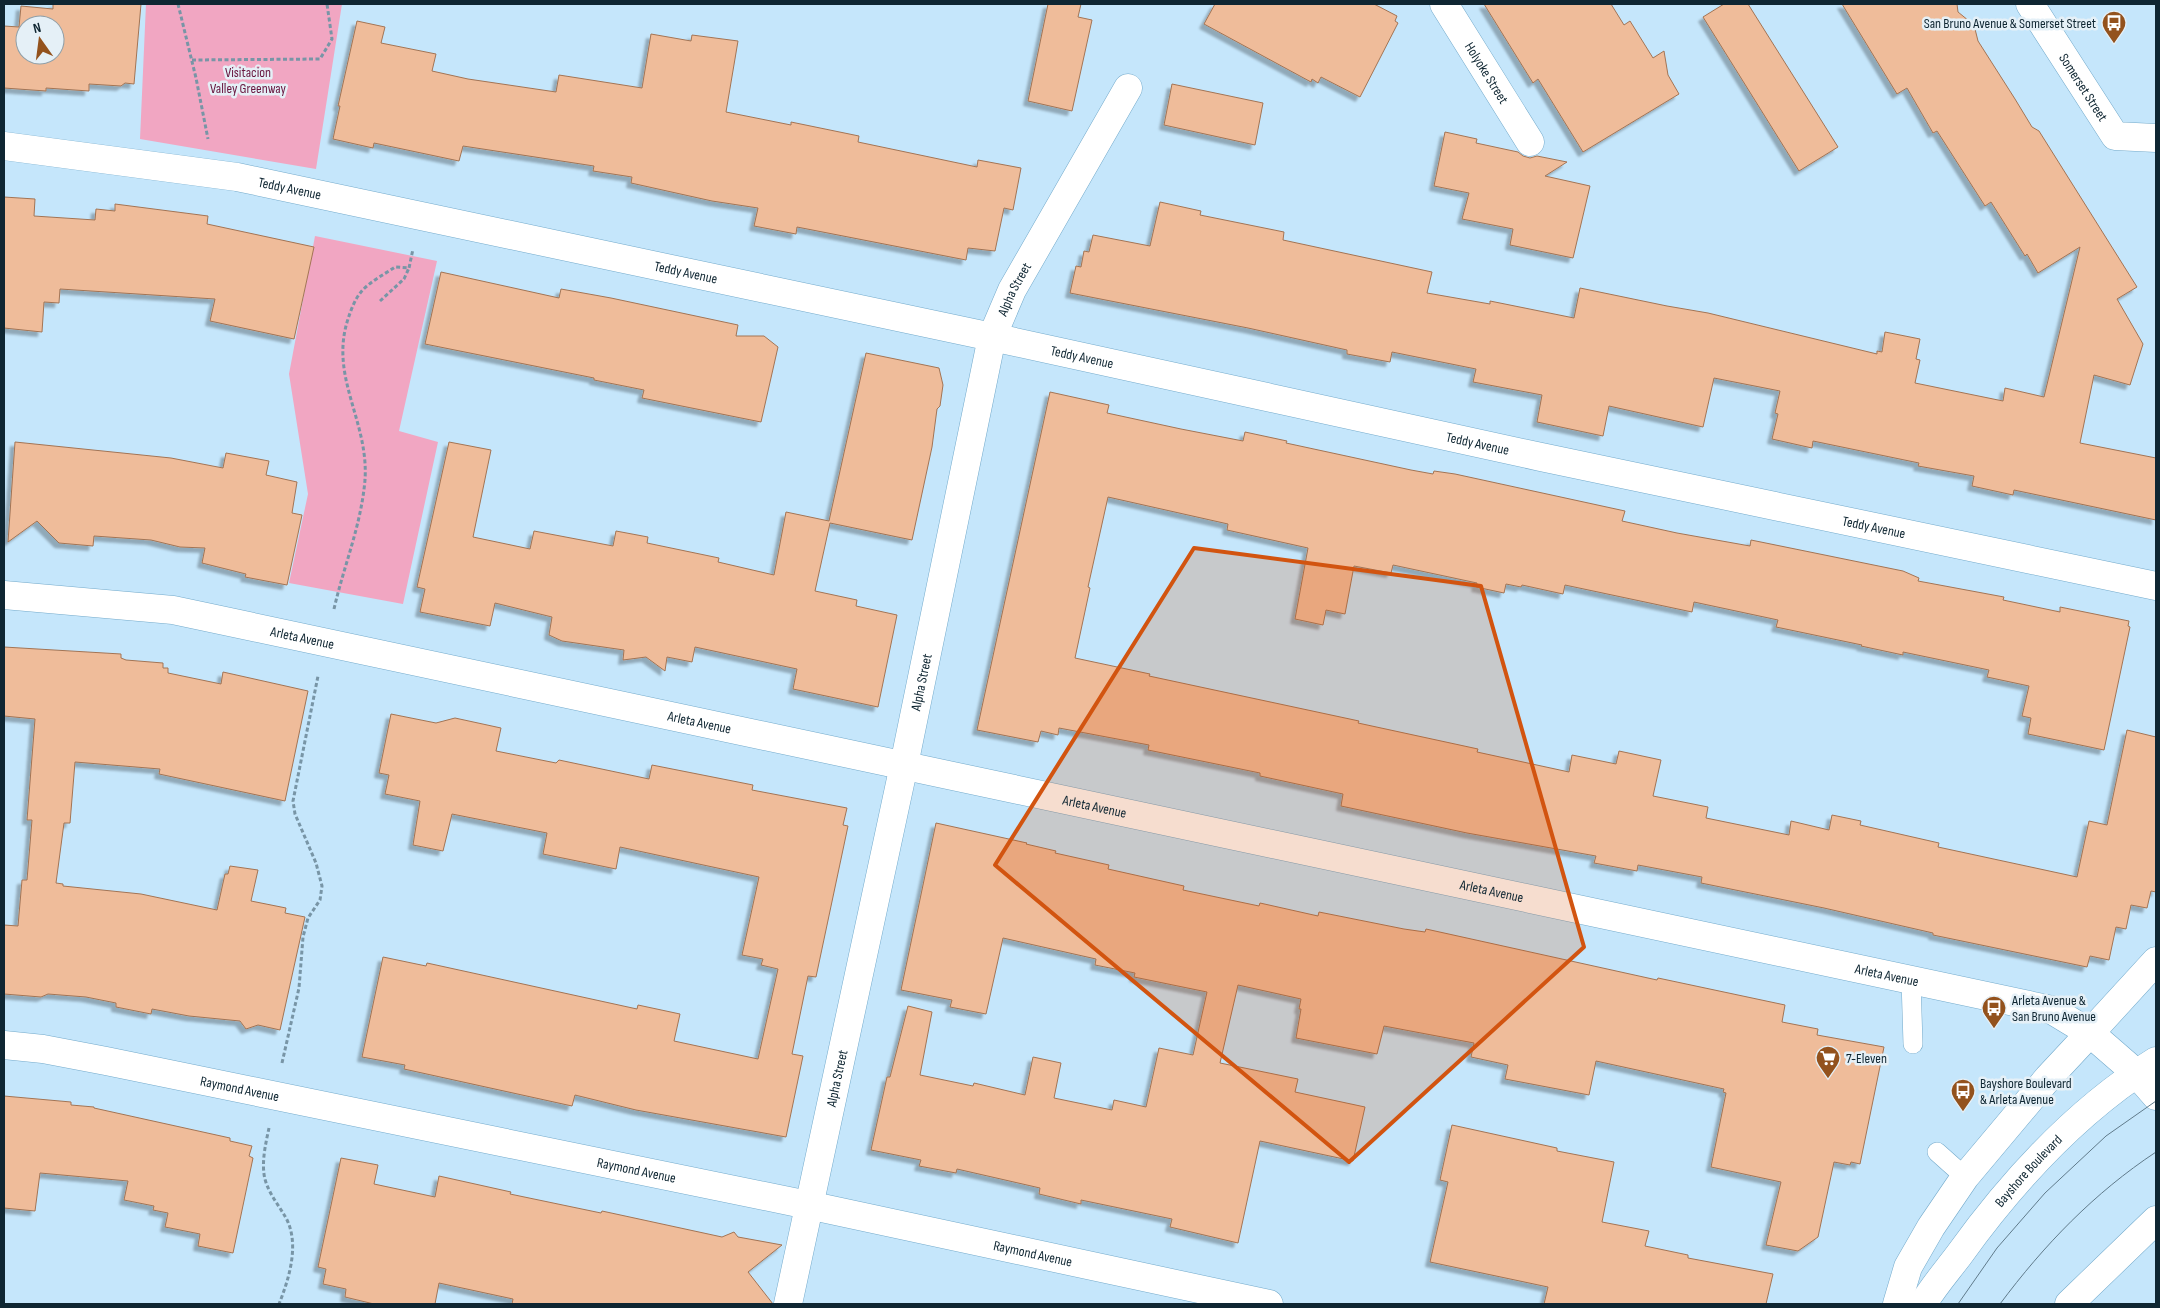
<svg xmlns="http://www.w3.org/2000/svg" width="2160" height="1308" viewBox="0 0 2160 1308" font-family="'Sofia Sans Condensed',sans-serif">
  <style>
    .green { fill: #f1a6c2 }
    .building { fill: #efbc9a; stroke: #a37454; fill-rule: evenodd; filter: url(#shadow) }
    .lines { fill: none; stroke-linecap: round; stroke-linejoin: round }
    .service-casing { stroke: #73aacb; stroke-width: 20 }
    .minor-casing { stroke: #73aacb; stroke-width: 29 }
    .secondary-casing { stroke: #73aacb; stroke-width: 29 }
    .primary-casing { stroke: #73aacb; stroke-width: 29 }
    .path { stroke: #7895a6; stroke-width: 3; stroke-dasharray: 4 2.5; stroke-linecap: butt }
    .service { stroke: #fff; stroke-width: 19 }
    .minor { stroke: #fff; stroke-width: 28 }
    .secondary { stroke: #fff; stroke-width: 28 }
    .primary { stroke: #fff; stroke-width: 28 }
    .tram { stroke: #607b8b; stroke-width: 1 }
    .marked { fill: #d25410; fill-opacity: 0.2; stroke: #d25410; stroke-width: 4; stroke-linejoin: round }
    .labels { text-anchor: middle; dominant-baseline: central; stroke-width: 5; stroke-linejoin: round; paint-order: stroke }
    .poi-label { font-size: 14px; fill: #0f2632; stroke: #e5f0f7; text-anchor: start }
    .park-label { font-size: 14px; fill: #68163f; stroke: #e5f0f7 }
    .street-label { font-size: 14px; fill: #0f2632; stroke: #e5f0f7 }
  </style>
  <defs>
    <filter id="shadow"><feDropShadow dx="-4.5" dy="4.5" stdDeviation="1" flood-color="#0004"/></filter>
  </defs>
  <rect width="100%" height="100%" fill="#c5e6fb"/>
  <!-- green -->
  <path class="green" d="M146,4H342L316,169L140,139Z
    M315,236L437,261L399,431L438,442L403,604L289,583L308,494L289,374Z"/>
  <!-- building -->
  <path class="building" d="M53,4H141L134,84L125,83L121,86L89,84V91L46,88V91L4,88V26L19,27L21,6L53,9ZM25,25H55V55H25Z
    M1048,4H1081L1078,17L1092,20L1072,111L1028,101Z
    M1215,4H1374L1397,16L1395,21L1398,23L1360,97L1321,77L1318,83L1312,79L1311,82L1204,24Z
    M1484,4H1611L1624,25L1630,21L1653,58L1664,51L1668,75L1679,94L1583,152L1538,79L1533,83Z
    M1724,4H1748L1838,147L1799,171L1703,17Z
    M1842,4H1957L1958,12L1974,25L1978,41L2015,99L2032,127L2039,131L2137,287L2117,299L2143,344L2130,385L2094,375L2080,443L2156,458V520L2014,490L2013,495L1972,486L1974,476L1918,466L1919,463L1813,441L1812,448L1772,439L1778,414L1775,413L1780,391L1714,378L1703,427L1609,406L1603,436L1537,422L1542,395L1473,382L1476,369L1392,352L1390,362L1347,354V350L1248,328L1070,293L1076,266L1081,267L1084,251L1089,252L1093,235L1150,246L1160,202L1201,211L1200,215L1284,232L1283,240L1432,272L1427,293L1490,304V301L1574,318L1580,288L1667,306L1708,313L1877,354V351L1882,352L1885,332L1920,339L1916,359L1920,360L1915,383L2003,401L2005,388L2044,397L2080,247L2038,273L2027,254L2025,256L1991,202L1985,206L1937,131L1933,133L1907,88L1897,94Z
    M357,21L385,27L381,43L436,54L432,71L468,79L556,92L559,75L642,88L651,34L691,41L692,35L738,41L726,112L791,125V122L859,136L858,142L977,167L978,160L1021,168L1013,210L1004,208L995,251L968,248L966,260L797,227L796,234L754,226L758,208L712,201L631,183L632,177L593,171L594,166L463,146L459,161L374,143L373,148L333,139L340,106H338Z
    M1172,84L1263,103L1255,145L1164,125Z
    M1445,132L1477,139L1476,143L1518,152L1523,156L1530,158L1537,156L1567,162L1545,176L1590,186L1573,258L1510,245L1513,229L1462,219L1469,193L1434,186Z
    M4,197L35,199L34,216L95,220L96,209L115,211V204L208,216L207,224L314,247L294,339L210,321L215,299L60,289L59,303L44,302L42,332L4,328Z
    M441,272L559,298L561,289L611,298L738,325L736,336H764L778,347L761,422L642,398L644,390L594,380V378L425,344Z
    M866,353L939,368L943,385L940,406L937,409L932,447L912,540L830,523L815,591L857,600L856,606L897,615L878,707L793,689L797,669L695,647L692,662L667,657L665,671L646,657L623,660L624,650L562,641L549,635L552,617L495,603L490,626L420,612L425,589L417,587L449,442L491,450L473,537L530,549L534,531L613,546L616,531L648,537L647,543L719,558L718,562L774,575L786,512L829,521Z
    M1050,392L1109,405L1107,413L1181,429L1243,441L1245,432L1287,441L1286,443L1411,470L1433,474L1434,471L1455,474L1625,511L1622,521L1677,533L1750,546L1751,540L1903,571L1919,578L1918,581L2004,597L2003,600L2060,612V607L2129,621L2128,626L2130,627L2104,750L2028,734L2031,718L2022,716L2029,686L1987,677L1989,670L1903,652V655L1861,646L1862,645L1776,627L1778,620L1694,602L1692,612L1565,585L1563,594L1522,585L1521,587L1506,584L1504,593L1476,587L1477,583L1393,565L1391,573L1354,566L1345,614L1326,610L1323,625L1295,619L1308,548L1227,530L1228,524L1108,497L1088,587L1090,588L1075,658L1150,674L1149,676L1359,721L1358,723L1478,749L1477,752L1569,772L1572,755L1616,764L1619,751L1661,760L1653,796L1708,807L1706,818L1789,835L1791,821L1829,830L1832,815L1861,821L1860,825L1939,843L1938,847L2077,877L2089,821L2107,825L2127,730L2156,737V892L2151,891L2147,908L2131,905L2126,929L2116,927L2109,960L2090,956L2087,967L1933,935V933L1824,908L1701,883L1702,877L1638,865L1637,871L1594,863L1596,856L1467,833L1341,806L1343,794L1260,776V773L1148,750L1149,745L1059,728L1058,735L1041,731L1038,742L977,730Z
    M15,442L171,458L223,468L226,453L269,461L266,475L297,482L292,513L302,515L287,585L245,577L246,574L202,563L205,548L180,547L151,540L94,536L93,546L59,543L37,521L8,542Z
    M4,647L121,654V658L126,660L163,663V668H168V673L221,684L223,672L308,691L285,801L159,774L160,769L75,762L70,823H64L56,883L63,884V886L141,894L217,910L225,874H228L230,866L258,870L251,901L286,908L285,913L305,917L280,1030L258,1025L246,1029L240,1021L189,1016L152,1009L151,1014L116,1007V1003L86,997L48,994L41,997L4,994V925L18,926L22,880H27L32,820H27L35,719L4,716Z
    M391,714L436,723L455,718L501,728L496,751L556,763L559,760L649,779L652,765L753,785L752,790L847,808L843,825L848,826L816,977L808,976L792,1054L803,1056L786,1137L636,1110L575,1095L572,1106L404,1069L405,1065L362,1057L383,957L426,966L427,963L637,1009L638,1005L680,1014L674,1041L758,1059L778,969L761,965L763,959L742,955L759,877L620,847L616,869L587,863L543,854L547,833L452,814L443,851L413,845L420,801L385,794L389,775L379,773Z
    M936,823L1027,843L1026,844L1056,851L1055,853L1109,865L1108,869L1184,886L1183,890L1259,906L1260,903L1318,916L1319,912L1404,929L1425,932L1426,929L1657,980L1658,978L1785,1005L1782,1022L1818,1029L1817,1035L1884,1047L1860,1164L1851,1162L1850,1165L1834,1162L1818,1237L1798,1251L1766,1245L1781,1182L1711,1167L1726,1093L1723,1092L1724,1089L1596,1061L1589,1095L1505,1079L1508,1065L1471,1057L1474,1043L1384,1026L1377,1054L1296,1038L1301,1009H1299L1301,999L1238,985L1220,1063L1298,1079L1295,1092L1365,1107L1353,1161L1260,1141L1238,1243L1170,1227L1172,1219L1081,1200V1204L1039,1194L1040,1188L957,1169L956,1173L919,1166L921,1160L871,1150L887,1077H890L908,1006L932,1012L920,1075L973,1086L974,1083L1025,1095L1033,1057L1061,1063L1054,1098L1112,1110L1114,1100L1146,1107L1159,1048L1193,1055L1207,992L1134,977L1135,973L1095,965L1096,959L1003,938L986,1014L950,1007L952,1000L901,990Z
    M4,1096L71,1102V1105L94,1107V1108L230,1138V1141L252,1146L249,1156L253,1158L233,1253L198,1246L200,1234L165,1227L168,1213L153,1210L154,1206L124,1200L128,1181L40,1173L35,1211L4,1208Z
    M1452,1125L1557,1148V1151L1614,1162L1602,1222L1649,1231L1645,1246L1688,1255V1258L1773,1274L1766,1304H1544L1548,1287L1430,1262L1448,1182L1440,1180Z
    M341,1158L378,1165L374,1184L435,1197L439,1176L511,1192L510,1194L601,1213L602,1211L722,1237L734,1232L738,1237L782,1245L748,1272L773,1304H512L513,1299L439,1283L435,1304H374L345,1297L346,1289L323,1284L326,1269L318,1267Z"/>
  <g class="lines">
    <defs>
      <path id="service" d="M1911,980L1913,1044
        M1937,1152L1965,1177"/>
      <g id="minor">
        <path id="s1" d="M1444,4L1530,142"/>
        <path id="s2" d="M2030,4L2115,136L2156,138"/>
        <path id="s3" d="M4,146L237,177L992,337L1541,457L2156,586"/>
        <path id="s4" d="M4,595L173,610L2052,1010L2090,1033"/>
        <path id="s5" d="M4,1045L43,1049L106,1061L808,1205L1269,1304"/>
        <path id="s6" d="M788,1304L904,765L992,337L1012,290L1128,88"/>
      </g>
      <path id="secondary" d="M2156,961L2090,1033L2136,1073L2156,1096"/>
      <g id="primary">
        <path d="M1897,1304L1908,1267L1931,1227L1965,1177L2048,1078L2090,1033"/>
        <path id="s7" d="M1923,1304C1933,1287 1947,1271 1959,1255C2013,1180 2077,1110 2156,1061"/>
        <path d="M2069,1304L2156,1220"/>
      </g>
    </defs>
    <!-- service casing -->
    <use href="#service" class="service-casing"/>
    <!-- minor casing -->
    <use href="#minor" class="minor-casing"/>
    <!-- secondary casing -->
    <use href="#secondary" class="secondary-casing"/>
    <!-- primary casing -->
    <use href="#primary" class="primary-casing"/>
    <!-- path -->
    <path class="path" d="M178,4L196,78L208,139
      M192,60L320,59L332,39L327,4
      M380,301L404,279L409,268
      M334,609C344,565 361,526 365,480C369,421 329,377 348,319C351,310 355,299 361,292C369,282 385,274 395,267L409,268L413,249
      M282,1063L299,988L303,937L308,918L320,900L322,886L316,863L295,814L293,801L318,676
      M269,1128C266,1142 262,1159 264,1174C266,1190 278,1204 286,1218C300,1244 289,1279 279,1304"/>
    <!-- service -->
    <use href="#service" class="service"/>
    <!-- minor -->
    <use href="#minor" class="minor"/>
    <!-- secondary -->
    <use href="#secondary" class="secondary"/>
    <!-- primary -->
    <use href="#primary" class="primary"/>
    <!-- tram -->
    <path class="tram" d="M1958,1304L1997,1248L2045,1193L2106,1136L2156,1101
      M2000,1304C2044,1245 2094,1193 2156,1152"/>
  </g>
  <!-- marked area -->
  <path class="marked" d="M1194,548L1481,586L1584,947L1349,1162L995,865Z"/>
  <!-- icons -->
  <defs>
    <symbol id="bus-pin" viewBox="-11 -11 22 30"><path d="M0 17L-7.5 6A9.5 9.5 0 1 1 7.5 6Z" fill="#93521d" stroke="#e5f0f7"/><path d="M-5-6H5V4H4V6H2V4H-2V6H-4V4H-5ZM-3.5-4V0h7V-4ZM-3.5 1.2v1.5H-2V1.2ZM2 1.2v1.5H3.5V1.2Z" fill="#fff"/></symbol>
    <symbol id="supermarket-pin" viewBox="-11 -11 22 30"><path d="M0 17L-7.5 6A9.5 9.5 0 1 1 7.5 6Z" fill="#93521d" stroke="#e5f0f7"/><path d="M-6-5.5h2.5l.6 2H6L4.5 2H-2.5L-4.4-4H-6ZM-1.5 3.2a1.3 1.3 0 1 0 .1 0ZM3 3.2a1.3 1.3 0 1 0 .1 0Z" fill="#fff"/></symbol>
  </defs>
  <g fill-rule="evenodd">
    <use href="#bus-pin" x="2100" y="9" width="28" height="38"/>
    <use href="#bus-pin" x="1980" y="994" width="28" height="38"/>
    <use href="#supermarket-pin" x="1814" y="1044" width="28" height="38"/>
    <use href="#bus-pin" x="1949" y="1077" width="28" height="38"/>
  </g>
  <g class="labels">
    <!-- poi labels -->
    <g class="poi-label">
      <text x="2096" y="23" text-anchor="end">San Bruno Avenue &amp; Somerset Street</text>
      <text x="2012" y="1000">Arleta Avenue &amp;<tspan x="2012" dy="16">San Bruno Avenue</tspan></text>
      <text x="1846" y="1058">7-Eleven</text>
      <text x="1980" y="1083">Bayshore Boulevard<tspan x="1980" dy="16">&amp; Arleta Avenue</tspan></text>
    </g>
    <!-- park labels -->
    <g class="park-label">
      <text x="248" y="72">Visitacion<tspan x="248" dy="16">Valley Greenway</tspan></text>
    </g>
    <!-- street labels -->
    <g class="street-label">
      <text stroke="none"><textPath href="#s1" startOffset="81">Holyoke Street</textPath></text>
      <text stroke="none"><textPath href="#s2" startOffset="99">Somerset Street</textPath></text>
      <text stroke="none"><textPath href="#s3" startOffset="289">Teddy Avenue</textPath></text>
      <text stroke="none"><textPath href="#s3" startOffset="694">Teddy Avenue</textPath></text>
      <text stroke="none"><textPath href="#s6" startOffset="1041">Alpha Street</textPath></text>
      <text stroke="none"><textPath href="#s3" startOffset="1099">Teddy Avenue</textPath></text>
      <text stroke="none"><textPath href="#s3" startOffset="1504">Teddy Avenue</textPath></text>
      <text stroke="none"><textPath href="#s3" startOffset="1909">Teddy Avenue</textPath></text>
      <text stroke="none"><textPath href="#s4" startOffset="302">Arleta Avenue</textPath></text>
      <text stroke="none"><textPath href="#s6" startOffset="636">Alpha Street</textPath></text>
      <text stroke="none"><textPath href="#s4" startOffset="708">Arleta Avenue</textPath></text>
      <text stroke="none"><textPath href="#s4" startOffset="1112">Arleta Avenue</textPath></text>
      <text stroke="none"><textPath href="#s4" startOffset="1518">Arleta Avenue</textPath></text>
      <text stroke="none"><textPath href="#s4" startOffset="1922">Arleta Avenue</textPath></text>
      <text stroke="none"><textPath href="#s6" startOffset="231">Alpha Street</textPath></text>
      <text stroke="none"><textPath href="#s5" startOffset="240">Raymond Avenue</textPath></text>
      <text stroke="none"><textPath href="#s5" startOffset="645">Raymond Avenue</textPath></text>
      <text stroke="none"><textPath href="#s7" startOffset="170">Bayshore Boulevard</textPath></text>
      <text stroke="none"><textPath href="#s5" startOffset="1050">Raymond Avenue</textPath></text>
    </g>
  </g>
  <!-- border -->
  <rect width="2160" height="1308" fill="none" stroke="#0f2632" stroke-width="10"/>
  <!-- north arrow -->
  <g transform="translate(40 40) rotate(346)"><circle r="24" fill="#e5f0f7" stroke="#8f9fa8"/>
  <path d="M0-4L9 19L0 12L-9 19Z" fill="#93521d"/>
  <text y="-8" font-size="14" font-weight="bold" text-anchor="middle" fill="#0f2632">N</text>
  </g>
</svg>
